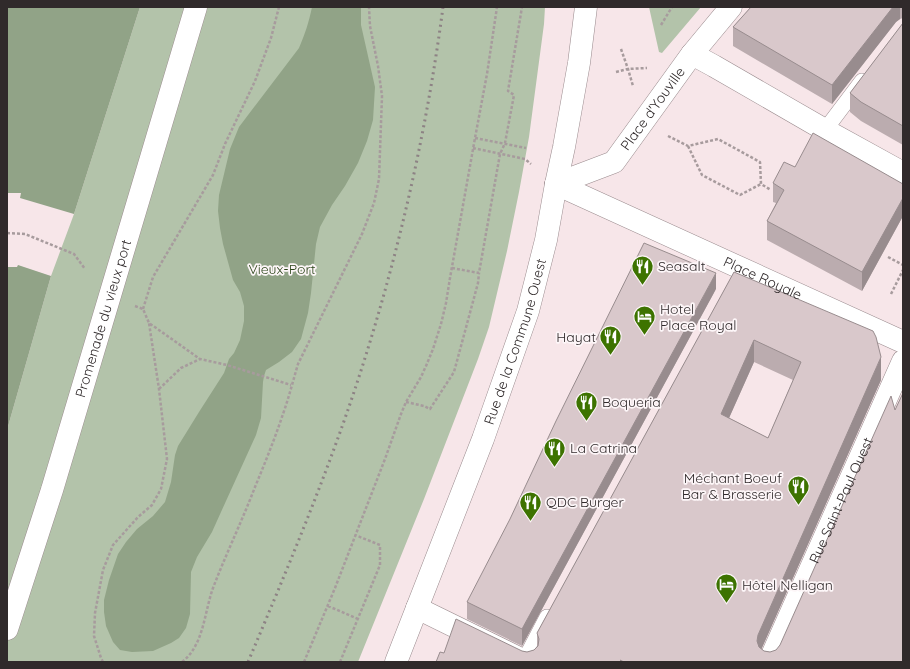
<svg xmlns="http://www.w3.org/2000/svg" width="910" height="669" viewBox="0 0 910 669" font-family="Quicksand,sans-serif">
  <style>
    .green { fill: #b3c3aa }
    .water { fill: #91a387 }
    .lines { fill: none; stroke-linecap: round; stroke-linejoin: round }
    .lane-casing { stroke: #9a8b8e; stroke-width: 16 }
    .street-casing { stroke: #9a8b8e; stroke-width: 23 }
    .secondary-casing { stroke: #9a8b8e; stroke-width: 23 }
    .path { stroke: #a79b9d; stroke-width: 2.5; stroke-dasharray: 3 2; stroke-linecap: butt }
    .lane { stroke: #fff; stroke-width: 15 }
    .street { stroke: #fff; stroke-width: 22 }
    .secondary { stroke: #fff; stroke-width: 22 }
    .rail { stroke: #8d8284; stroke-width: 3; stroke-dasharray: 2 4; stroke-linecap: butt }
    .wall { fill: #bbacaf; fill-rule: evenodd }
    .shaded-wall { fill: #988c8e }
    .building { fill: #d9c8cb; stroke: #988c8e; fill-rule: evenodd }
    .labels { text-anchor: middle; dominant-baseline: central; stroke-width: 3.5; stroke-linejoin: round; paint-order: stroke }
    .street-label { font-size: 14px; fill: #302a2b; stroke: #fdf6f8 }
    .poi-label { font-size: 14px; fill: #302a2b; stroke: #fdf6f8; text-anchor: start }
    .park-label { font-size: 14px; fill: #2b4519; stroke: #fdf6f8 }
  </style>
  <rect width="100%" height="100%" fill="#f7e6e9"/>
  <!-- green -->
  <path class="green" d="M140,7H545L544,24L529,137L519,192L507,251L489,327L478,359L424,499L358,662H7V430L51,276L74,214Z
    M649,7H701L662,53L659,52Z"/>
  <!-- water -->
  <path class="water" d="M7,7H140L74,214L20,198L21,193H7Z
    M312,7H361V25L375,87L373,120L367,141L358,163L345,186L332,205L320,227L316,244L311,293L308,313L301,339L292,352L279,362L266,370L264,376L263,382L261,418L256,435L221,512L212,532L197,557L191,572L190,614L186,628L179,638L171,643L153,651L132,652L120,650L113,642L106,626L104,612V600L109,580L118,554L126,542L137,529L153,516L165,502L171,482L175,455L178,446L199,412L224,373L229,359L234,353L240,340L244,321V306L240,292L233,280L223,244L220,228L218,211L219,195L230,149L239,127L299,48C305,34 309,22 312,7Z
    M18,265L51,276L7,430V267H17Z"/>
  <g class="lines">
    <defs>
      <path id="lane" d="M825,130L862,81
        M524,661L547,617"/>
      <g id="street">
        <path d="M692,54L714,66L825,130L903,173"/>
        <path id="s1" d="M556,184L903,342"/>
        <path id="s2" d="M556,184L614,162L692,54L731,7"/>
        <path d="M417,608L527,662"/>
        <path id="s3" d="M7,629L52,490L196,7"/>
        <path id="s4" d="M769,662L903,361"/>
      </g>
      <g id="secondary">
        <path id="s5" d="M396,662L483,439L528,311L546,240L556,184L564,147L579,63L586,7"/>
      </g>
    </defs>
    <!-- lane casing -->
    <use href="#lane" class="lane-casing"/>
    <!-- street casing -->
    <use href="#street" class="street-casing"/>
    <!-- secondary casing -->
    <use href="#secondary" class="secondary-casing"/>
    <!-- path -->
    <path class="path" d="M661,25L672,7
      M621,49L628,69L633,86
      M616,72L628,69L647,68
      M668,136L688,146L718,139L760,162L761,184L771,190
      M475,138L526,148
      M688,146L702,175L740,195L761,184
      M473,148L525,159L531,164
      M7,233L25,234L74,254L85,269
      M888,257L903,265
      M452,268L479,273L500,154L505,143L514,95L508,91L522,7
      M891,294L903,270
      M135,306L143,309L149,323L200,359L227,365L291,385
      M143,309L153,277L213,175L225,144L255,81L271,38L279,7
      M159,389L181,368L200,359
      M406,402L424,406L430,409L454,372L478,283L479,273
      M328,606L358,619
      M103,662L101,658L94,636L95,613L103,570L113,545L138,517L152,505L161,489L167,459L159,389L149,323
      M182,662C204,645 204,613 213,588C226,554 242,521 255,487C265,463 275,438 283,414C289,397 293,381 298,364L362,234L374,203L379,179L382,96L378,66L370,26L369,7
      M304,662L335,588L385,459L401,414L406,402L421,377L426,366L433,349L441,324L446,303L450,278L475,138L487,74L497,7
      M340,662L380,565V545L355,535"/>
    <!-- lane -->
    <use href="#lane" class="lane"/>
    <!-- street -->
    <use href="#street" class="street"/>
    <!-- secondary -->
    <use href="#secondary" class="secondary"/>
    <!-- rail -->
    <path class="rail" d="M248,662C286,572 324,482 355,389C396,265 426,137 443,7"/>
  </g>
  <!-- wall -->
  <path class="wall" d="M751,7H903V18L900,19L896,22L832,104L733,46V27Z
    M903,23V145L861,121L850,112V93Z
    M795,167L903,184V216L862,291L767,240V221L776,203L773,202V183Z
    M734,272L881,380L761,649L764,651L770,652L903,662H436L444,653L522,651L527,652L534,650L537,646V633ZM754,362L793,380L768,438L729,418Z
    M716,289L522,646L467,619V602Z"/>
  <!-- shaded-wall -->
  <path class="shaded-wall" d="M893,7H900V19L896,22L832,104V85Z
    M903,198V216L862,291V272Z
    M716,273V289L522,646V629Z
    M754,340V362L721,436V414Z
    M881,357V380L758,657L757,641L758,635Z"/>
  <!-- building -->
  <path class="building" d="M751,7H893L832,85L733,27Z
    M903,23V126L861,102L850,93Z
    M813,133L903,184V198L862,272L767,221L784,190L773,183L784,162L795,167Z
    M644,243L716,273L522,629L467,602L510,519L556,421Z
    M734,272L873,331L876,337L881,357L758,635L757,641L759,647L764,651L770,652L776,650L780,645L891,396L895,410L903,393V662H624L620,660L622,662H436L440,652L444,653L456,619L522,651L527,652L534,650L538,646L539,639L537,633ZM754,340L801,362L768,438L721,414Z"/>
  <!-- icons -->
  <defs>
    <symbol id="restaurant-pin" viewBox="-11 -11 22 30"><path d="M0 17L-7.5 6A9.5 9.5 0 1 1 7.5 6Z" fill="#3d7300" stroke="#fdf6f8"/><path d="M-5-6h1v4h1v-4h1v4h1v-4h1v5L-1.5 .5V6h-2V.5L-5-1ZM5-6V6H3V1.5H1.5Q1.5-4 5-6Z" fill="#fff"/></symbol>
    <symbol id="hotel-pin" viewBox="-11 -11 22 30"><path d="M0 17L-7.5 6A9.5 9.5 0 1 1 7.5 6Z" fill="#3d7300" stroke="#fdf6f8"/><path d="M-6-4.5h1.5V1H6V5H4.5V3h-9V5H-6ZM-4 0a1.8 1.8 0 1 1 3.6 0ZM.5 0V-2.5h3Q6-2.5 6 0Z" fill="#fff"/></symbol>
  </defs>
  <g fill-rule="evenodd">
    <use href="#restaurant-pin" x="630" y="254" width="25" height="34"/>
    <use href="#hotel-pin" x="632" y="304" width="25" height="34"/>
    <use href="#restaurant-pin" x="598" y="324" width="25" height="34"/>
    <use href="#restaurant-pin" x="574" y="390" width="25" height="34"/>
    <use href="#restaurant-pin" x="542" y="436" width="25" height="34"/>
    <use href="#restaurant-pin" x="786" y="474" width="25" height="34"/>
    <use href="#restaurant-pin" x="518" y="490" width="25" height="34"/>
    <use href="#hotel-pin" x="714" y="572" width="25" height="34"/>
  </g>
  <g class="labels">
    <!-- street labels -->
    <g class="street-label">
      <text stroke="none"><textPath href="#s2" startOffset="128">Place d'Youville</textPath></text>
      <text stroke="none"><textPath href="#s1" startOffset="227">Place Royale</textPath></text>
      <text stroke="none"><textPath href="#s3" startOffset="325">Promenade du vieux port</textPath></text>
      <text stroke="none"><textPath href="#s5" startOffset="342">Rue de la Commune Ouest</textPath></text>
      <text stroke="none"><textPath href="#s4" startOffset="177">Rue Saint-Paul Ouest</textPath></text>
    </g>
    <!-- poi labels -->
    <g class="poi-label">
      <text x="658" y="266">Seasalt</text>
      <text x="660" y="309">Hotel<tspan x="660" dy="16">Place Royal</tspan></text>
      <text x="596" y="337" text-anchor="end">Hayat</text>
      <text x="602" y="402">Boqueria</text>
      <text x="570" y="448">La Catrina</text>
      <text x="782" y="478" text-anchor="end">Méchant Boeuf<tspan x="782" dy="16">Bar &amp; Brasserie</tspan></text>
      <text x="546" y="502">QDC Burger</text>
      <text x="742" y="585">Hôtel Nelligan</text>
    </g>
    <!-- park labels -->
    <g class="park-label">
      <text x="282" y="269">Vieux-Port</text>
    </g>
  </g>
  <!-- border -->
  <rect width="910" height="669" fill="none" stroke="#302a2b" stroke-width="16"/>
</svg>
